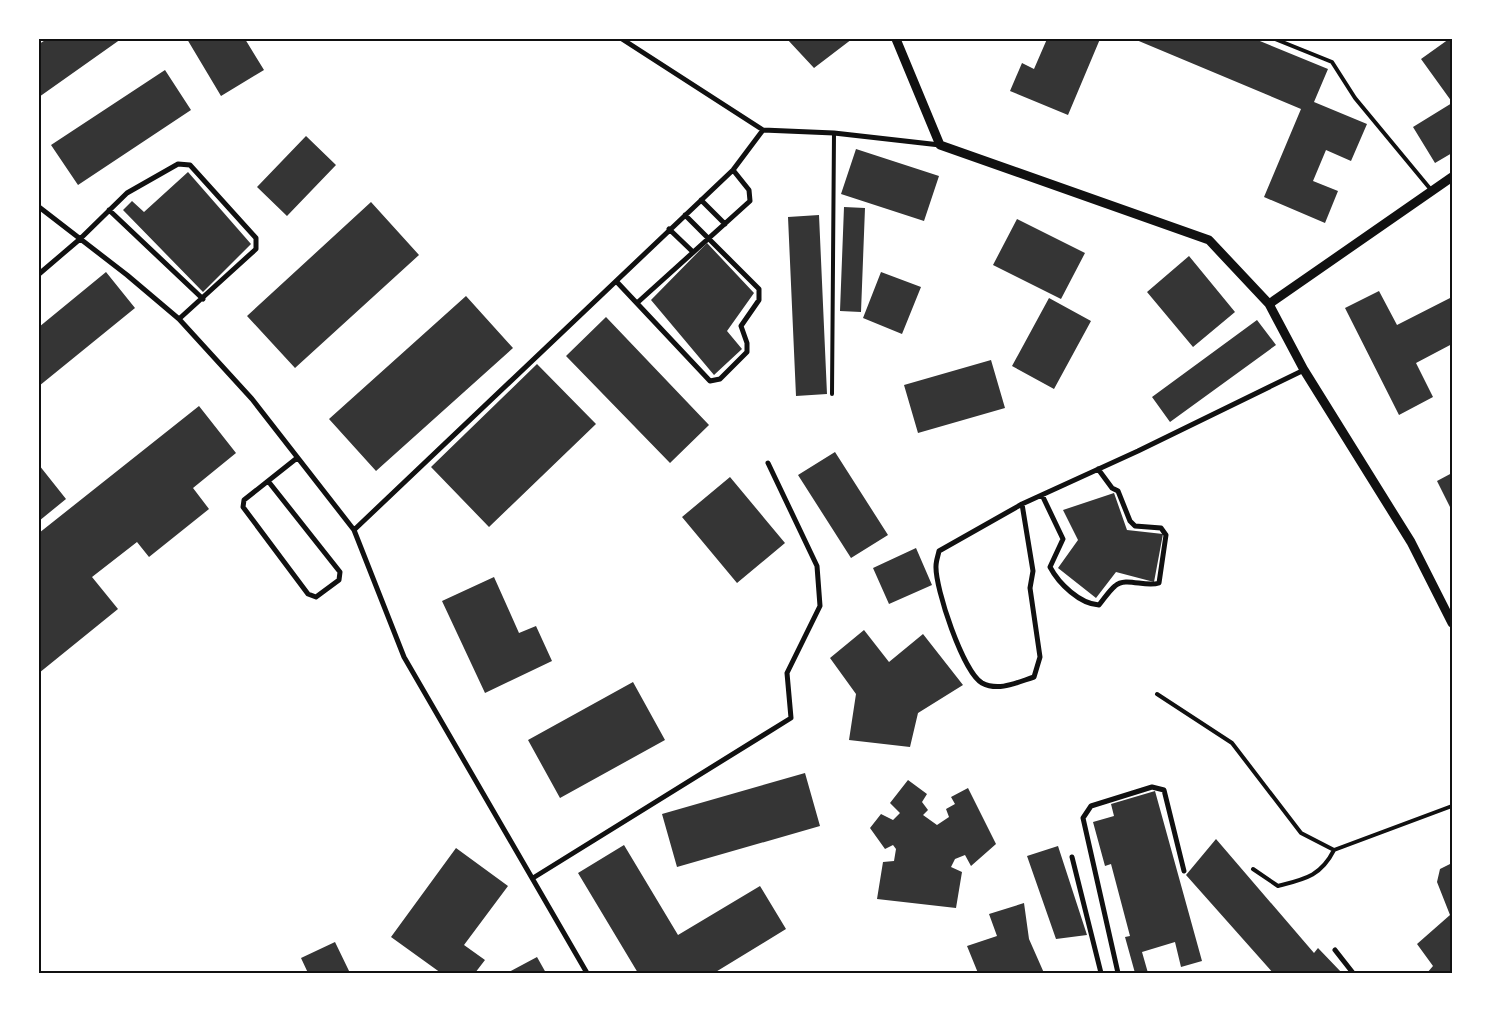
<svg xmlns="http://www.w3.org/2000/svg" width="1491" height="1012" viewBox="0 0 1491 1012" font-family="'Sofia Sans Condensed',sans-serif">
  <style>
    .building { fill: #353535 }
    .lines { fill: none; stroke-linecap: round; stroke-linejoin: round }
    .service { stroke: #111; stroke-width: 4 }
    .minor { stroke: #111; stroke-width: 5 }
    .tertiary { stroke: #111; stroke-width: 9 }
    .neatline { fill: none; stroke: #111; stroke-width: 2 }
  </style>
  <rect width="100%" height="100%" fill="#fff"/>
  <!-- building -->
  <path class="building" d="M47,39H121L39,97V44Z
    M187,39H245L264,70L221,96Z
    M787,39H852L814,68Z
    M1047,39H1100L1068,115L1010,91L1022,63L1034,69Z
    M1134,39H1255L1328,69L1314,102L1367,124L1351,161L1326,150L1313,181L1338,191L1325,223L1264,197L1301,109Z
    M1449,39H1452V102L1421,59Z
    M165,70L191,110L78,185L51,145Z
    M1452,103V153L1435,163L1413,127Z
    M306,136L336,165L287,216L257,187Z
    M856,149L939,176L924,221L841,194Z
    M188,172L251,244L203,292L123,210L132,201L144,212Z
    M371,202L419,255L295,368L247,316Z
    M844,207L865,208L861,312L840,311Z
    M819,215L827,394L796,396L788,217Z
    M1017,219L1085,253L1061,299L993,265Z
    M707,243L754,293L727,331L742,349L714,375L651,300Z
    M1189,256L1235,312L1193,347L1147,292Z
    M106,272L135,308L39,386V327Z
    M881,272L921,287L902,334L863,318Z
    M1379,291L1397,325L1452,297V344L1416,363L1433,397L1399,415L1345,308Z
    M466,296L513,348L376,471L329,419Z
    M1049,298L1091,321L1054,389L1012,366Z
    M606,317L709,425L670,463L566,356Z
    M1257,320L1276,345L1170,422L1152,397Z
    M991,360L1005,408L918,433L904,385Z
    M537,364L596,424L489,527L431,467Z
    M199,406L236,453L193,488L209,509L149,557L137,542L92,577L118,609L39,673V533Z
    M835,452L888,535L851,558L798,475Z
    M39,465L66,499L39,521Z
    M1452,473V511L1437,481Z
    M730,477L785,543L737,583L682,517Z
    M1114,493L1127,530L1163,534L1154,582L1116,572L1096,598L1058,568L1078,540L1063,510Z
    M916,548L932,585L889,604L873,568Z
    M494,577L519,633L536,626L552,661L485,693L442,601Z
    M864,630L889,662L923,634L963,685L918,713L910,747L849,740L856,694L830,658Z
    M633,682L665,740L560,798L528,740Z
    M805,773L820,826L677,867L662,814Z
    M908,780L927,794L922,802L928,810L923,815L937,825L949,817L946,809L955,804L951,797L968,788L996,844L971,866L965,855L955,859L951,867L962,872L956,908L877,899L883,862L894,861L896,849L893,845L885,849L870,828L881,814L893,820L900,813L890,803Z
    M1155,791L1202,961L1181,967L1175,942L1142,952L1148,973H1135L1125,937L1130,936L1111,864L1105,866L1093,822L1114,816L1111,804Z
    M1216,839L1314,953L1318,948L1342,973H1273L1186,875Z
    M624,845L678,935L760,886L786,929L714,973H638L578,873Z
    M1058,846L1087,935L1056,939L1027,856Z
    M456,848L508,886L464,945L485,960L475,973H441L391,937Z
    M1452,863V973H1427L1433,966L1417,944L1450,915L1437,882L1440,869Z
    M1024,903L1029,939L1044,973H978L967,946L997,936L989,914Z
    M335,942L350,973H308L301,958Z
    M537,957L546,973H507Z"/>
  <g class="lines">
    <!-- service -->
    <path class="service" d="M1275,39L1332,62L1355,98L1432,191
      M832,394L834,133
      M1157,694L1232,743L1301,833L1334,850L1452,806
      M1253,869L1278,886C1305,879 1321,876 1334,850"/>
    <!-- minor -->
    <path class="minor" d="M622,39L763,130L834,133L940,145
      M701,200L725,224
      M39,207L127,275L179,319L252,399L354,530L404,657L587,973
      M109,210L203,299
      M669,229L693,252
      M39,274L80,239L127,193L178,164L190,165L256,238V249L179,319
      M616,281L710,381L720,379L747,352V343L741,326L759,300V289L685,215
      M637,303L750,201L749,190L733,170
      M268,481L340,572L339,580L316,597L308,594L243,507L244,500L297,458
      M1042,495L1063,539L1050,567C1059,584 1080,604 1099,605C1104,599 1109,591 1115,586C1126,576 1145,588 1159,583L1166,535L1161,528L1135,526L1130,521L1118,491L1112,488L1098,469
      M1022,504L1033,571L1030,588L1040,657L1034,677C1018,682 999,692 982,683C963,672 935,588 936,566C936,561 938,556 939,551L1022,504L1138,451L1304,370
      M354,530L733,170L763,130
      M1072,857L1101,973
      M533,878L791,718L787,673L820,606L817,566L768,463
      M1335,950L1353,973
      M1118,973L1083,818L1091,806L1152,787L1164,790L1184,871"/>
    <!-- tertiary -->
    <path class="tertiary" d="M896,39L940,145L1209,240L1269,304L1304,370L1411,542L1452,623
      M1269,304L1452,177"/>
  </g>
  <!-- border -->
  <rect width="1491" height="1012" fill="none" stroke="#ffffff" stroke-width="80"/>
  <rect x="40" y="40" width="1411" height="932" class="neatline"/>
</svg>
